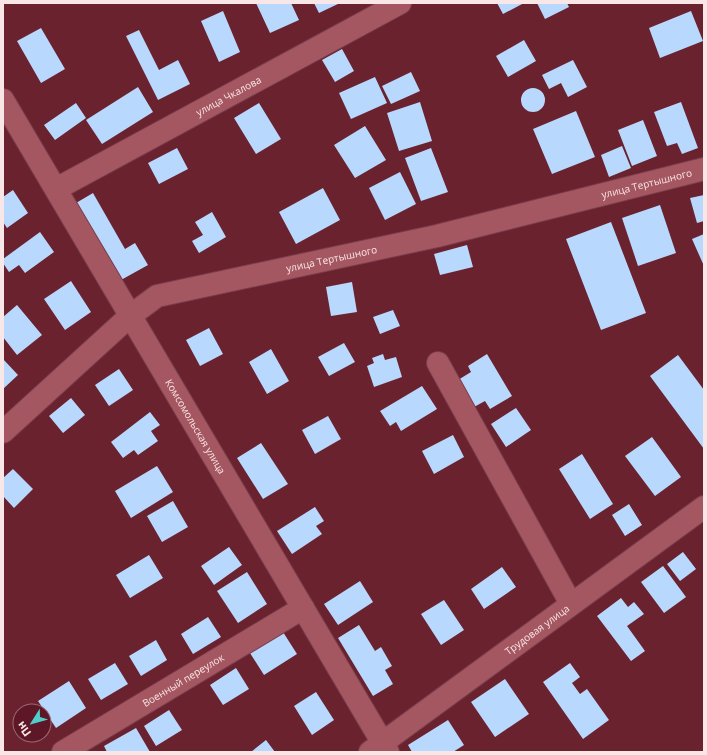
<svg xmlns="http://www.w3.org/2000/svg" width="707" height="755" viewBox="0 0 707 755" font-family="'Open Sans',sans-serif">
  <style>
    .building { fill: #b9d8fe }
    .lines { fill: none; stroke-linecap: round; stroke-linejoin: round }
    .minor-casing { stroke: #793e4d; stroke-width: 24 }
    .minor { stroke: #a55761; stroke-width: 22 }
    .labels { text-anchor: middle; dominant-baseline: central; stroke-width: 4; stroke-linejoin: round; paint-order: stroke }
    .street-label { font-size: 10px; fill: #f9e6e7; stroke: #5e1726 }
  </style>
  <rect width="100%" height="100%" fill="#6a222f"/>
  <!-- building -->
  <path class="building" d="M256,3H291L299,20L270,33Z
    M314,3H340L319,13Z
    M497,3H524L503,14Z
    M537,3H567L569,7L545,19Z
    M223,11L240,52L219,62L201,21Z
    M691,11L703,41L660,58L649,28Z
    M41,28L65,69L41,83L17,41Z
    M139,30L159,70L178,60L190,84L158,100L126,36Z
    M524,40L536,61L508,77L496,56Z
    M342,49L354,71L335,82L322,60Z
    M573,60L587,87L568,97L561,83L549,89L542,75Z
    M411,72L420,91L391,104L382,86Z
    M375,77L387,103L351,119L339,93Z
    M138,87L153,112L102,144L86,120Z
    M521 100a12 12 0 1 1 24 0a12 12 0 1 1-24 0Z
    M420,102L432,141L399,151L387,113Z
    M681,102L698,148L682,154L677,143L667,146L654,112Z
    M76,103L86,118L55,140L44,125Z
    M259,103L281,139L256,154L234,118Z
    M576,111L595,157L552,174L533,129Z
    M643,120L657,156L632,166L618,130Z
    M365,126L386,160L355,178L334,145Z
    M622,146L631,168L609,177L601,155Z
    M177,148L188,169L159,184L148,163Z
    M431,148L448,192L421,201L405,158Z
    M400,172L416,204L385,220L369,188Z
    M323,188L340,220L296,244L279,212Z
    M13,190L28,213L7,228L3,222V197Z
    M93,193L125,249L135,243L148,265L121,280L76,203Z
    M704,195V221L697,223L690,198Z
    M660,205L676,253L638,266L622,218Z
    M212,212L226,237L199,253L192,241L203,235L195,222Z
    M611,222L646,313L601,330L566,239Z
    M40,232L54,252L25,273L19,265L9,272L3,263V259Z
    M704,234V266L692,239Z
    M467,245L473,267L440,275L434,254Z
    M71,281L91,312L65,330L44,299Z
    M352,282L357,312L331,316L326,287Z
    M17,305L42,335L17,355L3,337V317Z
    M393,310L400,326L380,334L373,317Z
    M209,328L223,354L200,366L186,340Z
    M344,343L355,362L329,376L318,357Z
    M271,349L289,381L267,394L249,362Z
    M383,354L385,360L396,357L402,377L374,387L367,366L374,363L372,358Z
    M487,354L512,396L490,409L485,401L474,407L458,380L471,372L468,366Z
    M678,355L704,390V449L650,376Z
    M3,359L18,375L3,389Z
    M119,369L133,390L109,406L95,385Z
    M422,386L437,409L401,431L396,422L390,426L380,411Z
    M71,398L85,415L63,433L49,416Z
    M516,408L531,430L506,447L491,424Z
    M150,412L160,425L151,431L158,441L138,455L134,450L123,458L111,442Z
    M328,416L341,439L315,454L302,430Z
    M453,435L464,457L434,474L422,451Z
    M652,437L681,477L655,496L625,456Z
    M261,443L288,484L263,499L237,458Z
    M582,454L613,504L590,519L559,469Z
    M157,466L173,492L131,518L115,491Z
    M13,469L33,489L14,508L3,496V478Z
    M173,501L188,527L162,542L147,516Z
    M629,504L642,525L625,536L612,515Z
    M315,507L324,521L316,526L322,534L292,554L277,531Z
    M229,547L242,565L214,585L201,566Z
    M683,552L696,569L680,581L667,564Z
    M149,555L163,578L130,598L116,575Z
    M663,566L686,597L664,613L641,582Z
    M502,567L516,587L484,609L471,589Z
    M247,572L267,604L238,623L217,591Z
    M360,581L373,602L338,625L324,604Z
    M621,598L628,607L634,602L644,614L627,626L645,651L631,661L597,616Z
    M444,600L464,630L441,645L421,614Z
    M208,617L221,637L193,654L181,634Z
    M359,625L375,651L381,647L392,666L385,670L393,684L373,696L338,638Z
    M283,632L297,654L264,675L250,653Z
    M156,640L167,660L141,676L129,656Z
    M115,663L128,684L101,700L88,679Z
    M570,663L580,677L572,683L580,694L587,689L609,720L583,739L543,682Z
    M236,668L249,689L223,705L210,685Z
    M505,679L529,714L495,737L471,702Z
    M69,681L86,708L56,728L38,701Z
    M316,692L334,720L312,735L294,706Z
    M169,710L182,730L156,746L144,726Z
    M448,720L464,745L453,752H412L408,745Z
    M136,728L150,752H107L104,746Z
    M266,740L275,752H251Z"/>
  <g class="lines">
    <defs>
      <g id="minor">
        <path id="s1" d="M3,100L388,752"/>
        <path id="s2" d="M56,189L400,3"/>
        <path d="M438,363L571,604"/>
        <path id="s3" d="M3,432L130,316L157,296L437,236L704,169"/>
        <path id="s4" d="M63,752L303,608"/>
        <path id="s5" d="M370,752L704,507"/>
      </g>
    </defs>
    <!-- minor casing -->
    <use href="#minor" class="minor-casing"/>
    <!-- minor -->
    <use href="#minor" class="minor"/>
  </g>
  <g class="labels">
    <!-- street labels -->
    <g class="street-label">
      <text stroke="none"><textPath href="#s2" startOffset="196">улица Чкалова</textPath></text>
      <text stroke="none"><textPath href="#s3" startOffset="708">улица Тертышного</textPath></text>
      <text stroke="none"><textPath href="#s3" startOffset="384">улица Тертышного</textPath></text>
      <text stroke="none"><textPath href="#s1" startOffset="379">Комсомольская улица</textPath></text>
      <text stroke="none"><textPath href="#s5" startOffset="207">Трудовая улица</textPath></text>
      <text stroke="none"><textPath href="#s4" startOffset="140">Военный переулок</textPath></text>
    </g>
  </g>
  <!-- border -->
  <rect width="707" height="755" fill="none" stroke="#f9e6e7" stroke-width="8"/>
  <!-- north arrow -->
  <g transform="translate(32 723) rotate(233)"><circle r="19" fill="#5e1726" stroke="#9c6a73"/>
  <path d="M0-3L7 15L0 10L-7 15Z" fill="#53cdca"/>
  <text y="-6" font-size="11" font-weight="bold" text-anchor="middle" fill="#f9e6e7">Пн</text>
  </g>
</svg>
